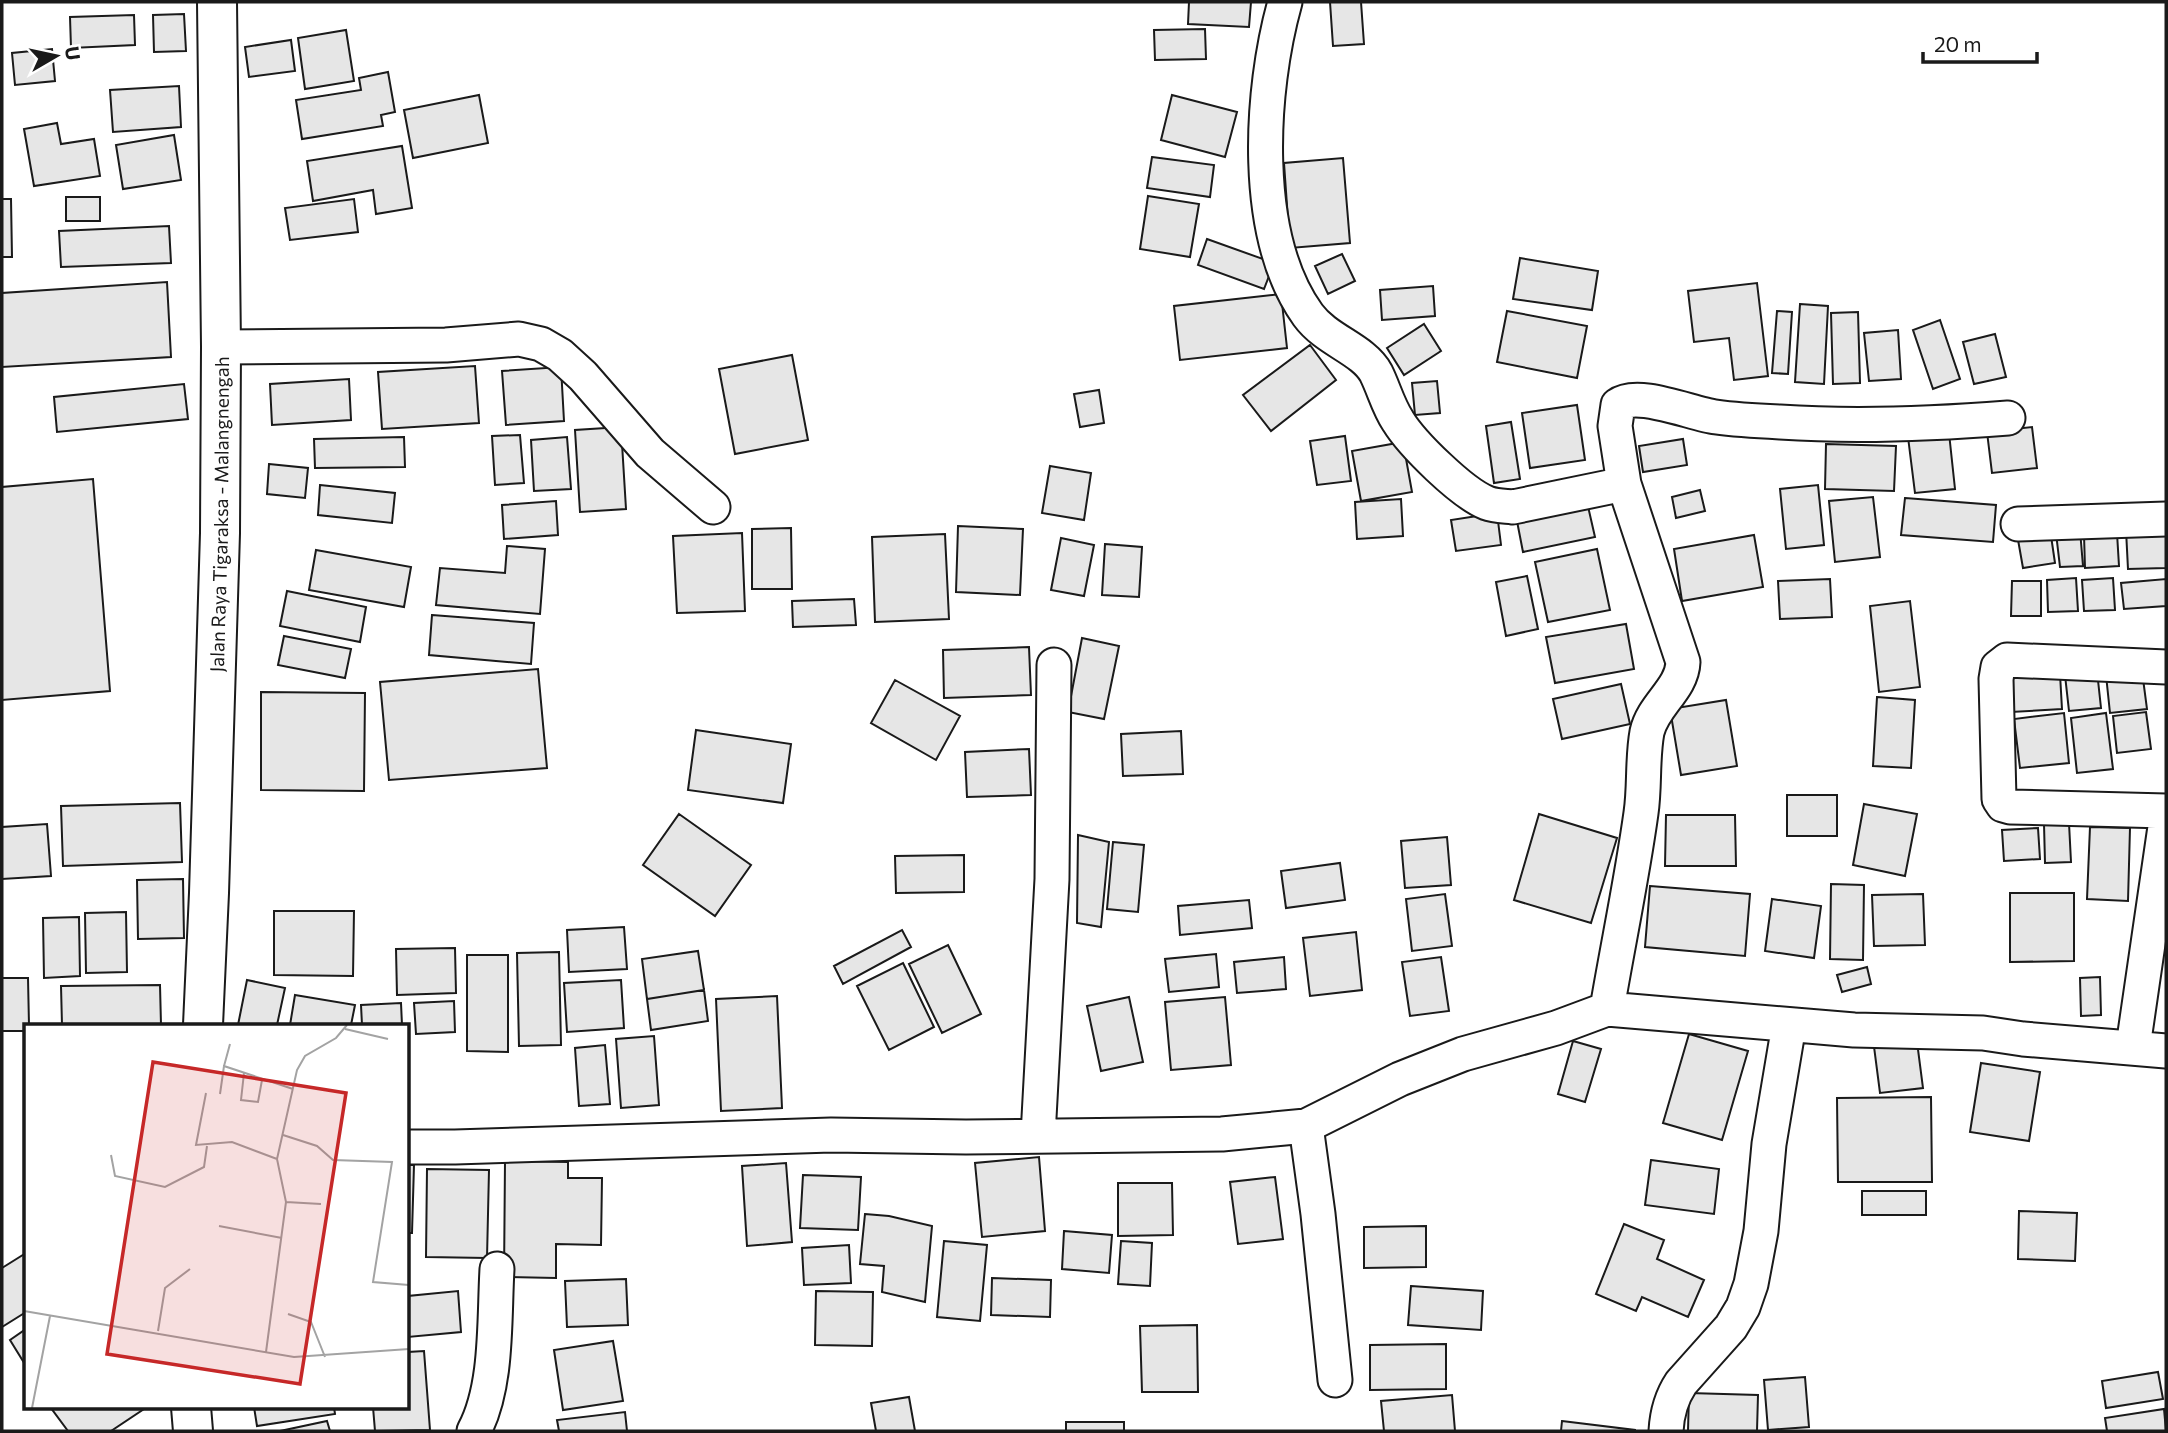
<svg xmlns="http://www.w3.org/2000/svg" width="2168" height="1433" viewBox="0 0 2168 1433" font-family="Commissioner,sans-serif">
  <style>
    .building { fill: #e6e6e6; stroke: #1a1a1a; stroke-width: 2 }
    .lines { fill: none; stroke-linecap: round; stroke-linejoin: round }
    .minor-casing { stroke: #1a1a1a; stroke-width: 37 }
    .primary-casing { stroke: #1a1a1a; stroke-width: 42 }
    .minor { stroke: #fff; stroke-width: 33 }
    .primary { stroke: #fff; stroke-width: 38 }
    .labels { text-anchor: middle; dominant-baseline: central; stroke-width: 5; stroke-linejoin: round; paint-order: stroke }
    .street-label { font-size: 19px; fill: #1a1a1a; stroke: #fff }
    .inset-road { fill: none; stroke: #a3a3a3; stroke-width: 2 }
    .view { fill: #c62828; fill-opacity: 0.15; stroke: #c62828; stroke-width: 3.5 }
    .inset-edge { fill: none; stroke: #1a1a1a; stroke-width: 3.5 }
  </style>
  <rect width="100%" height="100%" fill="#fff"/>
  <!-- building -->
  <path class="building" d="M1189,2H1251L1249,27L1188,24Z
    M1330,2H1361L1364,44L1333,46Z
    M184,14L186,51L154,52L153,15Z
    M134,15L135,45L71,48L70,17Z
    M1205,29L1206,59L1155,60L1154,30Z
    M346,30L354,81L305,89L298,38Z
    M291,40L295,71L249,77L245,47Z
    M52,49L55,81L15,85L12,53Z
    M388,72L395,112L381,115L383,126L302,139L296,100L361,90L359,78Z
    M179,86L181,127L113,132L110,90Z
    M479,95L488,143L413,158L404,110Z
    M1172,95L1237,112L1225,157L1161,140Z
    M57,123L61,144L94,139L100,176L34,186L24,129Z
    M174,135L181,180L123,189L116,145Z
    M402,146L412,208L376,214L373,190L313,201L307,161Z
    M1152,157L1214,165L1210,197L1147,188Z
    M1343,158L1350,243L1290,248L1284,163Z
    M1148,196L1199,204L1190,257L1140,249Z
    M66,197H100V221H66Z
    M2,199H11L12,257H2Z
    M354,199L358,232L290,240L285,208Z
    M169,226L171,263L61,267L59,231Z
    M1207,239L1274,263L1264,289L1198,265Z
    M1342,254L1355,281L1328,294L1315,266Z
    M1520,258L1598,271L1592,310L1513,299Z
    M167,282L171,357L2,367V293Z
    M1757,283L1768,376L1734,380L1729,338L1694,342L1688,291Z
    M1433,286L1435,316L1382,320L1380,290Z
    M1281,294L1287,348L1180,360L1174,306Z
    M1800,304L1828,306L1824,384L1795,382Z
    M1507,311L1587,326L1577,378L1497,362Z
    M1777,311L1792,312L1788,374L1772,373Z
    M1858,312L1860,383L1833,384L1831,313Z
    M1940,320L1960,379L1933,389L1913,330Z
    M1424,324L1441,351L1404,375L1387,348Z
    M1898,330L1901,379L1869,381L1864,333Z
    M1995,334L2006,377L1974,384L1963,342Z
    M1310,345L1336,380L1271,431L1243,395Z
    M792,355L808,440L735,454L719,369Z
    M475,366L479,423L382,429L378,372Z
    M561,367L564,421L506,425L502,371Z
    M349,379L351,420L272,425L270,384Z
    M1437,381L1440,413L1415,415L1412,383Z
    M184,384L188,419L57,432L54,397Z
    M1099,390L1104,423L1080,427L1074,394Z
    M1577,405L1585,460L1530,468L1522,413Z
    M1511,422L1520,479L1494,483L1486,426Z
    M621,427L626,509L580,512L575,430Z
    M2032,427L2037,468L1992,473L1987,432Z
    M1949,433L1955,489L1915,493L1908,437Z
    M520,435L524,483L495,485L492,436Z
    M1345,436L1351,481L1317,485L1310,441Z
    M404,437L405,467L315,468L314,439Z
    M567,437L571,489L534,491L531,440Z
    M1683,439L1687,465L1643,472L1639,446Z
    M1403,442L1412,492L1361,501L1352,451Z
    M1826,444L1896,446L1894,491L1825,489Z
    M269,464L308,468L305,498L267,494Z
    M1050,466L1091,473L1084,520L1042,513Z
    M93,479L110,691L2,700V487Z
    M320,485L395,493L392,523L318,515Z
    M1818,485L1824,545L1786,549L1780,489Z
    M1700,490L1705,511L1676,518L1672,497Z
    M1873,497L1880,557L1835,562L1829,501Z
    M1905,498L1996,505L1993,542L1901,535Z
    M1401,499L1403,536L1357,539L1355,502Z
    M556,501L558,535L504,539L502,505Z
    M1587,502L1595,537L1523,552L1516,516Z
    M1497,513L1501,545L1456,551L1451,520Z
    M958,526L1023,529L1020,595L956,592Z
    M791,528L792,589H752V529Z
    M2050,529L2055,563L2023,568L2017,534Z
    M2166,529V568L2128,569L2126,530Z
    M2080,530L2083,566L2060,567L2056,533Z
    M742,533L745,611L677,613L673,536Z
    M2117,533L2119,566L2085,568L2084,535Z
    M945,534L949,619L875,622L872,537Z
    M1754,535L1763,587L1682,601L1674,549Z
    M1061,538L1094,545L1084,596L1051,590Z
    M1105,544L1142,547L1139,597L1102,595Z
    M507,546L545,549L540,614L436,605L440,568L505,573Z
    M1597,549L1610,610L1548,622L1535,562Z
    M316,550L411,567L404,607L309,590Z
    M1527,576L1538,629L1506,636L1496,582Z
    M2076,578L2078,611L2048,612L2047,580Z
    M2113,578L2115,610L2084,611L2082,580Z
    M1830,579L1832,617L1780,619L1778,581Z
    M2166,579V606L2124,609L2121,583Z
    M2012,581H2041V616H2011Z
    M287,591L366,607L360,642L280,626Z
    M854,599L856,625L793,627L792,601Z
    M1910,601L1920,687L1879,692L1870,606Z
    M432,615L534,623L531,664L429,655Z
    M1626,624L1634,669L1555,683L1546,637Z
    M284,636L351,649L345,678L278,665Z
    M1082,638L1119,646L1104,719L1068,712Z
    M1029,647L1031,695L944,698L943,650Z
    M538,669L547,768L389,780L380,682Z
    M2097,671L2101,708L2069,711L2065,675Z
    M2142,671L2147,709L2110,713L2106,675Z
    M2060,674L2062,709L2011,712L2009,677Z
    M895,680L960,716L936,760L871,723Z
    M1621,684L1630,724L1562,739L1553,699Z
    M261,692L365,693L364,791L261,790Z
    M1877,697L1915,700L1911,768L1873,766Z
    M1726,700L1737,766L1681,775L1670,709Z
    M2146,712L2151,749L2117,753L2113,716Z
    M2064,713L2069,763L2020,768L2014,719Z
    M2106,713L2113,769L2077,773L2071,718Z
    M696,730L791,744L783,803L688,790Z
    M1181,731L1183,774L1123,776L1121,734Z
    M1029,749L1031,795L967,797L965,752Z
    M1787,795H1837V836H1787Z
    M180,803L182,862L63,866L61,806Z
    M1864,804L1917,814L1905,876L1853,865Z
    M679,814L751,865L715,916L643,865Z
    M1539,814L1617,838L1591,923L1514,900Z
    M1666,815H1735L1736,866H1665Z
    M2069,823L2071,862L2045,863L2044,824Z
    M47,824L51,876L2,879V827Z
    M2090,827L2130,828L2128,901L2087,899Z
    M2038,828L2040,859L2004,861L2002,830Z
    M1078,835L1109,842L1101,927L1077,923Z
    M1447,837L1451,885L1405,888L1401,841Z
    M1113,842L1144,845L1138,912L1107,909Z
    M964,855V892L896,893L895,856Z
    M1340,863L1345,900L1286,908L1281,871Z
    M183,879L184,938L138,939L137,880Z
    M1831,884L1864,885L1863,960L1830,959Z
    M1650,886L1750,894L1745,956L1645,947Z
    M2010,893H2074V961L2010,962Z
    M1445,894L1452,946L1412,951L1406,899Z
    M1923,894L1925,945L1874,946L1872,895Z
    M1772,899L1821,906L1814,958L1765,951Z
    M1249,900L1252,928L1180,935L1178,906Z
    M274,911H354L353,976L274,975Z
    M126,912L127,972L86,973L85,913Z
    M79,917L80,976L44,978L43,918Z
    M624,927L627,969L569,972L567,930Z
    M902,930L911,947L843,984L834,966Z
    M1356,932L1362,990L1310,996L1303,938Z
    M948,945L981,1014L942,1033L909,964Z
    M455,948L456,993L397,995L396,949Z
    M698,951L704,990L647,999L642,959Z
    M559,952L561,1045L519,1046L517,953Z
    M1216,954L1219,987L1169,992L1165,959Z
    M467,955H508V1052L467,1051Z
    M1284,957L1286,989L1237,993L1234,962Z
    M1441,957L1449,1011L1410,1016L1402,962Z
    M903,963L934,1027L889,1050L857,986Z
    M1867,967L1871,984L1842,992L1837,975Z
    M2100,977L2101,1015L2081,1016L2080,978Z
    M2,978H28L29,1025H26V1031H2Z
    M247,980L285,988L277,1025H238Z
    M621,980L624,1028L567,1032L564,983Z
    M160,985L161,1025H62L61,986Z
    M704,990L708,1021L651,1030L647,999Z
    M295,995L355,1005L351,1025H290Z
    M777,996L782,1108L721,1111L716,999Z
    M1129,997L1143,1062L1101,1071L1087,1006Z
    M1225,997L1231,1065L1171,1070L1165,1002Z
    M454,1001L455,1032L416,1034L414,1003Z
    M401,1003L402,1025H362L361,1005Z
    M1689,1034L1748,1051L1722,1140L1663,1123Z
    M1916,1034L1923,1088L1880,1093L1873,1039Z
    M654,1036L659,1105L621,1108L616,1039Z
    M1573,1041L1601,1049L1585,1102L1558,1094Z
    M605,1045L610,1104L579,1106L575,1048Z
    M1981,1063L2040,1072L2029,1141L1970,1132Z
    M1931,1097L1932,1182H1838L1837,1098Z
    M1039,1157L1045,1231L982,1237L975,1163Z
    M1651,1160L1719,1169L1714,1214L1645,1205Z
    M505,1161L568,1162V1178H602L601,1245L556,1244V1278L504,1277Z
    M786,1163L792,1242L747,1246L742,1166Z
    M408,1165H414L412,1233H408Z
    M427,1169L489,1170L487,1258L426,1257Z
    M803,1175L861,1177L858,1230L800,1228Z
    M1275,1177L1283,1239L1238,1244L1230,1182Z
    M1118,1183H1172L1173,1235L1118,1236Z
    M1862,1191H1926V1215H1862Z
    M2019,1211L2077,1213L2075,1261L2018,1259Z
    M865,1214L889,1216L932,1226L925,1302L882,1292L884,1266L860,1264Z
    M1624,1224L1664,1240L1657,1259L1704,1280L1688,1317L1642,1297L1636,1311L1596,1294Z
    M1426,1226V1267L1364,1268V1227Z
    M1064,1231L1112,1235L1109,1273L1062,1269Z
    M944,1241L987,1245L980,1321L937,1317Z
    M1121,1241L1152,1243L1150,1286L1118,1284Z
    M849,1245L851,1283L804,1285L802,1248Z
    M26,1253V1312L2,1327V1268Z
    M992,1278L1051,1280L1050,1317L991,1315Z
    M626,1279L628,1325L567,1327L565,1281Z
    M1411,1286L1483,1291L1481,1330L1408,1325Z
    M458,1291L461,1332L408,1337V1296Z
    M816,1291L873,1292L872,1346L815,1345Z
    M1197,1325L1198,1392H1142L1140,1326Z
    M26,1329V1366L10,1340Z
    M613,1341L623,1401L563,1410L554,1350Z
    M1446,1344V1389L1370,1390V1345Z
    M424,1351L430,1430L375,1431L373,1407H408V1352Z
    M2158,1372L2163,1399L2106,1408L2102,1381Z
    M1805,1377L1809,1427L1768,1430L1764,1380Z
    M1689,1393L1758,1395L1757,1431H1688Z
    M1452,1395L1455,1431H1384L1381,1401Z
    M909,1397L915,1431H876L871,1403Z
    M53,1407H147L111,1431H68L51,1408Z
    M254,1407H334L335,1414L257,1426Z
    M2164,1409L2166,1431H2107L2105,1418Z
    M625,1412L627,1431H559L557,1420Z
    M327,1421L330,1431H280Z
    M1562,1421L1635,1430V1431H1561Z
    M1066,1422H1124V1431H1066Z"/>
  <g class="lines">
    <defs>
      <path id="minor" d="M1285,2C1260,91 1251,236 1308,315C1327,341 1363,349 1376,373C1384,389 1388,406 1398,421C1412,444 1462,493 1487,503C1495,506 1504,506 1513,507L1624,484
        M221,347L446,345L519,339L541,344L560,355L583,376L650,453L713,507
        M2018,524L2166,519
        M2166,667L2007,660L1998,667L1996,679L1999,799L2003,805L2010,807L2166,811
        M1607,1009C1618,944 1632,878 1641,813C1645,786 1642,759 1647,732C1653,705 1682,689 1683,662L1624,484L1615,426L1618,405C1638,390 1692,414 1716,417C1737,420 1758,421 1780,422C1856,427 1932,424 2008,418
        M2133,1047L2166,820
        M1306,1126L1318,1214L1335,1380
        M1038,1136L1052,879L1054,665
        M408,1147H455L831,1135L966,1137L1222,1134L1306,1126L1400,1079L1463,1054L1556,1028L1607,1009L1854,1030L1983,1033L2023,1039L2166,1051
        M474,1431C498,1386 494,1319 497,1269
        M1666,1431C1667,1413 1671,1398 1681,1383L1731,1327L1743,1307L1751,1284L1761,1231L1769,1144L1789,1025"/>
      <g id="primary">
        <path id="s1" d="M203,1025L209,893L220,533L221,347L217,2"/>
        <path d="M191,1407L193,1431"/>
      </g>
    </defs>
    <!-- minor casing -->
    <use href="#minor" class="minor-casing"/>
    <!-- primary casing -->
    <use href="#primary" class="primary-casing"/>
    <!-- minor -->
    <use href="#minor" class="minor"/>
    <!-- primary -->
    <use href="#primary" class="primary"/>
  </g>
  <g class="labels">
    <!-- street labels -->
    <g class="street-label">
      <text stroke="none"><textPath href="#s1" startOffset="511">Jalan Raya Tigaraksa - Malangnengah</textPath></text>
    </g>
  </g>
  <!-- overview -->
  <g transform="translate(24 1024)">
    <rect width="385" height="385" fill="#fff"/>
    <path class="inset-road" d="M321,5L364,15M206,20L200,42L269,65M220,49L217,76L234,78L238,56M182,69L172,121L208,118L253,135M196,70L200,42M259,111L293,122L309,136L368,138L349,258L385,261M87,131L91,152L141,163L180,143L183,122M262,178L297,180M195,202L258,214M0,287L270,333L385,325M264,290L287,298L301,333M134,307L141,264L166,245M242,328L262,178L253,135L273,46L281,32L312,14L323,1M8,384L26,292"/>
    <path class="view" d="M129,38L322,69L276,360L83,330Z"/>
    <rect width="385" height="385" class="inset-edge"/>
  </g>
  <!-- border -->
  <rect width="2168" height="1433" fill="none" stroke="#1a1a1a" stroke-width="7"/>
  <!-- north arrow -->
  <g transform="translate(56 56) rotate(81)" stroke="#ffffff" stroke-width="5" paint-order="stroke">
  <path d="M0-5L12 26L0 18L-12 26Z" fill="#1a1a1a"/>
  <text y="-10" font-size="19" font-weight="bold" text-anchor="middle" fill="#1a1a1a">U</text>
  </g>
  <!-- scale -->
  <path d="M1923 52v10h114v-10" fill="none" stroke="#1a1a1a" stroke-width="3.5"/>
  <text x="1934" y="52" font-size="21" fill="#1a1a1a" stroke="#ffffff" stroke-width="5" paint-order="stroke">20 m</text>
</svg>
